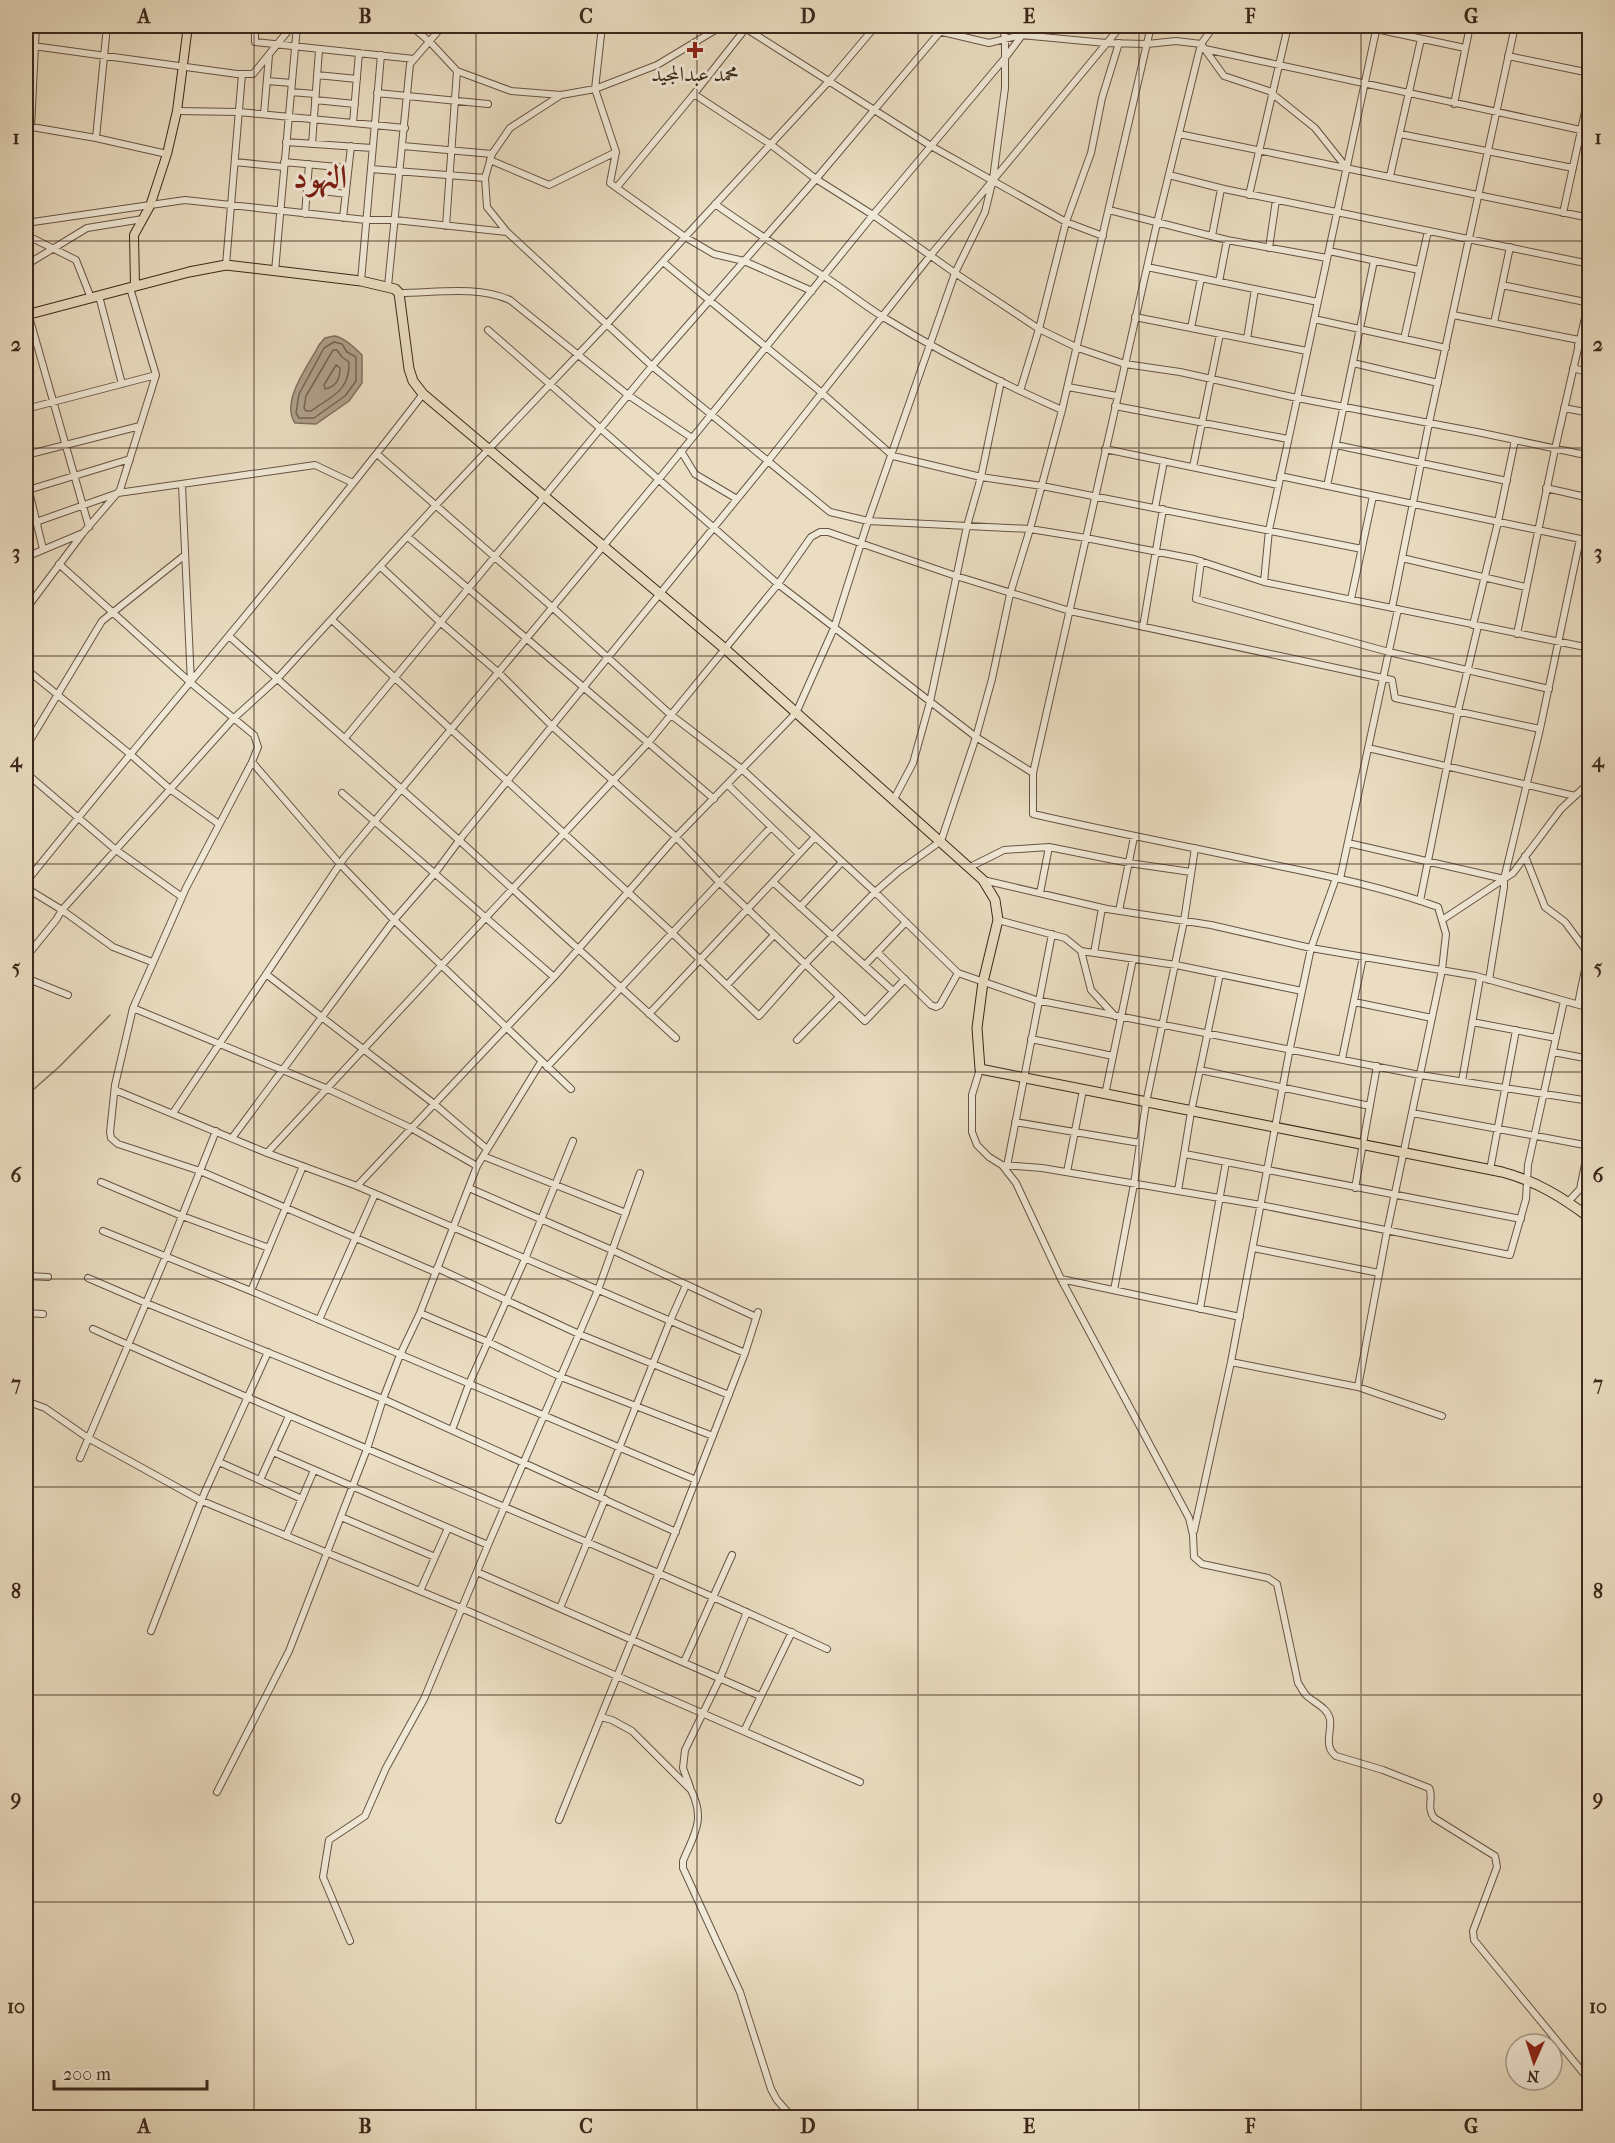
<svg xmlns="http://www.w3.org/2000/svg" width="1615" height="2143" viewBox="0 0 1615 2143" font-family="'IM FELL French Canon',Amiri,serif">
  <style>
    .water { fill: #ae9f89; stroke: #806f5d; stroke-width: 1.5 }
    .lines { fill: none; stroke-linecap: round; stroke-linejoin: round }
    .shore { stroke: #746352; stroke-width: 1.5 }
    .stream { stroke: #806f5d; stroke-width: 1.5 }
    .minor-casing { stroke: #675444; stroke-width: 8 }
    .major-casing { stroke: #3b271b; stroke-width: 10 }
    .highway-casing { stroke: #3b271b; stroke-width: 11 }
    .minor { stroke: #f1e9d7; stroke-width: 6 }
    .major { stroke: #eaddc1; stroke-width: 8 }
    .highway { stroke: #eaddc1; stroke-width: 9 }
    .grid { fill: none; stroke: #3b271b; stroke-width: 1.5; stroke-opacity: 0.55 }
    .poi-dot { fill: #8f2418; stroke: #f1e9d7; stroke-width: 2 }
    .labels { text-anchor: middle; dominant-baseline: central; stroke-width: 6; stroke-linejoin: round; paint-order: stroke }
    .poi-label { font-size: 21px; fill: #3b271b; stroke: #f1e9d7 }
    .town-label { font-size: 33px; font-weight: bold; fill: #7a1f14; stroke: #f1e9d7 }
    .neatline { fill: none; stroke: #3b271b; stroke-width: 2 }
    .grid-label { font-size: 20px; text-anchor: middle; font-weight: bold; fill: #3b271b }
  </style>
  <rect width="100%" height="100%" fill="#eaddc1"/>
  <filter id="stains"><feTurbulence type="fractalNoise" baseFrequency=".00333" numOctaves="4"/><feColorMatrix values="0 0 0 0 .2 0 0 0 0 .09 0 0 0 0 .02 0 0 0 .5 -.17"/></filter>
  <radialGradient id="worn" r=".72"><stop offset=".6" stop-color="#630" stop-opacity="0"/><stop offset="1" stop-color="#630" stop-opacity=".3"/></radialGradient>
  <!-- water -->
  <path class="water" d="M334,336C343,336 355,348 362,355V383L349,401L316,424L295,423C280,401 309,365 319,345L325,338Z"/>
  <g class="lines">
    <!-- shore -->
    <path class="shore" d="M334,342L342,344L347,352L356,357V381L345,396L314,418H299L296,413L299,394L324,348Z
      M333,350H337L342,357L349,362C350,391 332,396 311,411H306L304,408L306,396Z
      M336,365L340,368C340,378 336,387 325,389L324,385Z"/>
    <!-- stream -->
    <path class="stream" d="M26,1096L59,1067L110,1015"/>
    <defs>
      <path id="minor" d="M255,26V42L414,59
        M411,26L430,42L457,71L511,91L561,95L595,89L657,65L722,26
        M602,26L595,89L616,152L610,183L685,237L714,254L744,261L812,291
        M742,26L931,146L1066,222L1103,236
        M834,26L874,28L917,26L989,43L1021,35L1106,43L1147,44L1176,41L1201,44L1224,76L1269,91L1315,128L1346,167
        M1214,26L1201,44L1157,223L1033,773V814C1115,833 1197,848 1279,866C1333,877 1386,888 1438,907L1446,934L1442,970L1387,1231L1358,1387
        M1581,26L1590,27
        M1376,29L1465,48
        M26,45L237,74H253L292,26
        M1205,49L1590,132
        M1508,56L1590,73
        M317,75L357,79
        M267,81L292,83
        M291,92L315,94
        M377,93L488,104
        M694,94L770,144L816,179L873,215L955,273L1039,329L1078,348L1125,364L1180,372L1297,398L1482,433L1590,456
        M561,95L510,128L492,154L485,178L487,207L507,232L652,366L830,512L868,521L1030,529L1086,538L1194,559L1264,582L1590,648
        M315,100L355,104
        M1454,104L1470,26
        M177,111L239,112L405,128
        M264,114L269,55
        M353,123L359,53
        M26,126L96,138L167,154
        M31,127L36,26
        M1179,134L1590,218
        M1400,134L1573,168
        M96,138L107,26
        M286,142L372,148
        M312,144L319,50
        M403,146L492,154
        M490,160L549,185L616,152
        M235,162L284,167
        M284,162L348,168
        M371,169L485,178
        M1169,175L1224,189L1590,264
        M1390,176L1421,39
        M617,187L694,94L746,28
        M307,189L346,194
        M1249,195L1288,26
        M715,204C750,229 786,252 822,275C843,288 862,304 883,317C940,352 1001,383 1062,410
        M1109,210L1227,240L1327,258
        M1563,213L1590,89
        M305,214L309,164
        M343,218L351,146
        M26,223L185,200L366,220H395L507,232
        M446,226L457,71
        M26,235L76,260L91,298
        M1212,236L1221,189
        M1269,248L1276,200
        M1329,251L1419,270
        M663,262L822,393L893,456L981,477L1042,486L1362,549
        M26,265L87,228L143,219
        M226,265L242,74
        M1147,267L1318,302
        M275,271L297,26
        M361,281L381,55
        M1219,282L1227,240
        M1502,285L1590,303
        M388,286L410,64L440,29L441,26
        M399,293C435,293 476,285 510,300L628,395L692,438
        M99,296L122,384
        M26,306L89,527
        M1453,315L1579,340
        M1135,317L1307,351
        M1314,319L1446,348
        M1494,323L1510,247
        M1191,328L1201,278
        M488,330L778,584L976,737L1033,773
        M1247,339L1255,289
        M1404,339L1428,231
        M1578,345L1590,346
        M1353,363L1438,383
        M1573,368L1590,373
        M1068,387L1117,396
        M1020,391L1039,329L1066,222L1091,153L1102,98L1119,43
        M1115,406L1288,439
        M1564,408L1590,413
        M26,409L156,375
        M1336,445L1507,481
        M1105,449L1278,485
        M681,451L695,474L737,499
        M377,454L552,607L671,715L743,770L875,892L958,973L1036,1000L1420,1075L1590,1101
        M26,455L140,426
        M1193,467L1220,334
        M1280,476L1590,541
        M26,479L43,549
        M182,485L191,683L254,735L258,747L252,762L186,888L133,1008L115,1085L110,1132L111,1138L118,1144L200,1171L435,1272
        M1327,486L1374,261
        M1546,488L1590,498
        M28,490L130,459
        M1155,508L1164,461
        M36,522L118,493L315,465L353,483
        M408,537L714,799
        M26,557L83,533L120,490L156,375L130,288
        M1402,558L1526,587
        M1201,561L1196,599L1389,652L1549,689
        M59,564L191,683
        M381,567L440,622L499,673L553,727L676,837L718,881L865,1021L905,979
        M1264,582L1269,530L1377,26
        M1351,599L1373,496
        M1392,608L1429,423L1515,26
        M26,609L83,533
        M332,620L667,928L759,1016L805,964L875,892L899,871L941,841L976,737L992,679L1010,594L1030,529L1062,410L1151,26
        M1473,625L1498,522L1515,440
        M1143,627L1163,509
        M1517,634L1555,449L1590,296
        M229,636L460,841L676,1038
        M26,669L130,754L170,789L219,824
        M345,738L652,366L816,179L945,26
        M26,747L102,621L185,555
        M1368,748L1575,796
        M252,762L340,864L394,920L571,1089
        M26,773L116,850L182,897
        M728,785L799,854
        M342,793L554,977
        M894,799L913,763L930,702L967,526L981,477L1001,381
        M1348,843L1504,879
        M1525,856L1545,907L1565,922L1588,953
        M970,867L1004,850L1049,847L1129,863L1191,872
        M1340,879L1398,609
        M983,880L1107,909L1211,925L1311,948L1476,976L1590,1008
        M26,882C157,719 295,561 423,394
        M773,882L893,991
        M26,888L62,910L113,947L152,962
        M1040,893L1049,847
        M1420,901L1458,711L1478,626
        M800,907L842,862
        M1119,911L1134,837
        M998,920L1065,938L1081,951L1091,990L1115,1016
        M1442,920L1513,873L1561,809L1590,782
        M1081,951L1176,965L1302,991
        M877,952L931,1005L936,1007L940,1005L958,973
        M1094,953L1102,908
        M26,957L56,920L62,910L233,719L277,679L436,505L607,324L685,237L830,80L874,28
        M865,965L906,922
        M266,974L433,1103L487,1149
        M26,978L68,995
        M1489,980L1504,887V879L1540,729L1580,539
        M727,985L774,935
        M1354,1002L1432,1018
        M1578,1004L1590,945
        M133,1008L328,1089L411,1128L477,1166
        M649,1014L815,837
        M1472,1022L1556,1038
        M1031,1039L1113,1056
        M797,1040L839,997
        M1553,1052L1590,1059
        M1342,1059L1363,957
        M547,1067L771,827
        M980,1069L972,1095V1132L977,1145L989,1157L1002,1165L1016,1183L1061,1279L1189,1518L1193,1535L1194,1557L1202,1564L1268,1578L1277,1584L1298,1683C1301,1687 1303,1692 1306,1695C1314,1703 1327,1707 1330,1719C1332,1732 1323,1746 1336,1756L1383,1770L1429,1788C1434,1797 1426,1807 1434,1818L1495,1856L1497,1867L1473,1931L1474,1940L1590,2081
        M1200,1070L1370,1106
        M1462,1081L1480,978
        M115,1090L267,1153L357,1186L745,1353
        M1105,1095L1133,959
        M173,1113L344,858L659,479L873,215L1005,58L1029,26
        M1412,1113L1590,1146
        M1015,1122L1140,1143
        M232,1138L394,920L435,873L464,834L768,461L930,256L1121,26
        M267,1153L648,743L778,584L811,537L820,532H828L956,576L1070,611L1392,680L1395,698L1540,729
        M1185,1154L1521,1219
        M483,1156L626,1213
        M1002,1165L1042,1168L1261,1205L1510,1255L1526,1199L1528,1165L1564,1001
        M1007,1166L1052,934
        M1490,1170L1516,1030
        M1067,1172L1083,1090
        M101,1182L182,1216L269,1248
        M357,1186L554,977L676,837L796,713L834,628L868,521L955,273L985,212L993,179L1005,88V39L1003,26
        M469,1188L612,1250L756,1317
        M1355,1188L1377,1066
        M1580,1189L1590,1139
        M1178,1191L1191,1112L1220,974
        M1568,1202L1580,1189L1590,1191
        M103,1231L251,1291L696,1480
        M1253,1248L1379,1273
        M437,1268L579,1334L729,1395
        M26,1276L48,1277
        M88,1278L146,1303L383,1399L676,1532
        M1061,1279L1240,1317
        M1114,1290L1134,1184L1146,1103L1184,921L1195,848
        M251,1291L303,1166
        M1200,1309L1226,1162
        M26,1313L43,1314
        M420,1313L488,1342L561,1377L713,1436
        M319,1320L375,1194
        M93,1329C336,1440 585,1536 827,1649
        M1231,1362L1358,1387L1442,1416
        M26,1401L45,1408L88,1438L202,1501L461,1608L860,1782
        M452,1430L469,1384L525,1259L573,1141
        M273,1452L488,1545
        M80,1458L166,1256L216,1131
        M219,1462L302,1499
        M260,1480L289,1416
        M600,1496L670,1321L686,1285
        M341,1517L435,1557
        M1194,1531L1231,1362L1290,1048L1311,948L1336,878
        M286,1536L314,1470
        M477,1572L760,1696
        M420,1591L448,1528
        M560,1608L605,1499
        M151,1631L204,1494L268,1352
        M684,1662L732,1555
        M601,1717L612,1720L632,1731L691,1790C706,1820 694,1834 683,1861V1868L740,1992L771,2089L777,2100L793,2118
        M744,1731L792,1632
        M690,1787L683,1768L685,1750L720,1678L747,1612
        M217,1792L289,1651L367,1449L383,1399L400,1355L420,1313L477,1166L541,1062
        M559,1820L679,1523L745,1353L758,1312
        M350,1941L323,1877L329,1840L365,1816L386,1768L424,1699L488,1545L598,1290L640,1173"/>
      <path id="major" d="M135,286L134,235L150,206L167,154L177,111L188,26"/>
      <path id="highway" d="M26,315L189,272L226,265L361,281L395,289L399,293L409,369L413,381L423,394L724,648L983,880L995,900L998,920L983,982L977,1028L980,1069L1502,1172C1536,1181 1562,1197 1590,1218"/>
    </defs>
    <!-- minor casing -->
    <use href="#minor" class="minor-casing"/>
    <!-- major casing -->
    <use href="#major" class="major-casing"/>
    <!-- highway casing -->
    <use href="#highway" class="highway-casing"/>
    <!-- minor -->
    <use href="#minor" class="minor"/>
    <!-- major -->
    <use href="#major" class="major"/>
    <!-- highway -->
    <use href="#highway" class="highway"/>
  </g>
  <!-- grid -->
  <path class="grid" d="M254,26V2118M476,26V2118M697,26V2118M918,26V2118M1139,26V2118M1361,26V2118M26,241H1590M26,448H1590M26,656H1590M26,864H1590M26,1072H1590M26,1279H1590M26,1487H1590M26,1695H1590M26,1902H1590"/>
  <!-- markers -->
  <path class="poi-dot" d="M692 41h6v6h6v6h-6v6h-6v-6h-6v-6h6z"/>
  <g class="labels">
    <!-- poi labels -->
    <g class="poi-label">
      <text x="695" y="74">محمد عبدالمجيد</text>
    </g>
    <!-- town labels -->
    <g class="town-label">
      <text x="320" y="177">النهود</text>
    </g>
  </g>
  <!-- margin -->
  <rect width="1615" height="2143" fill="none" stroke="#eaddc1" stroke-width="66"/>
  <!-- north arrow -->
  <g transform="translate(1534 2062) rotate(183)"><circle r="28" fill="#f1e9d7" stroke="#a89b8c" stroke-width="1.5"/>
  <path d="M0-4.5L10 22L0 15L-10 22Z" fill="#8f2418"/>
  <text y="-9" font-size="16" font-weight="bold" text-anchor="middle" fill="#3b271b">N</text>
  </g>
  <!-- scale -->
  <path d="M54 2080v9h153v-9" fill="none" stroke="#3b271b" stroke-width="3"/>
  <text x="63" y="2080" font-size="18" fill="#3b271b" stroke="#f1e9d7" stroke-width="4.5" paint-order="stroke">200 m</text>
  <rect x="33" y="33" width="1549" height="2077" class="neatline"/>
  <g class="grid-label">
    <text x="144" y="23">A</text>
    <text x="365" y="23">B</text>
    <text x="586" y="23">C</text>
    <text x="808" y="23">D</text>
    <text x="1029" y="23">E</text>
    <text x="1250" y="23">F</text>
    <text x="1471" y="23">G</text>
    <text x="16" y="144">1</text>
    <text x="1598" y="144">1</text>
    <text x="16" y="351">2</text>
    <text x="1598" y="351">2</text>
    <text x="16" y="559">3</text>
    <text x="1598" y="559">3</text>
    <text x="16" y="767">4</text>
    <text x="1598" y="767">4</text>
    <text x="16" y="974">5</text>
    <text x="1598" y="974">5</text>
    <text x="16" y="1182">6</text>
    <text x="1598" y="1182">6</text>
    <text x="16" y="1390">7</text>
    <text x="1598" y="1390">7</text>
    <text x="16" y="1598">8</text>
    <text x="1598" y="1598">8</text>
    <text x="16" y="1805">9</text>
    <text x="1598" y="1805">9</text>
    <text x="16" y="2013">10</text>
    <text x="1598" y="2013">10</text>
    <text x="144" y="2133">A</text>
    <text x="365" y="2133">B</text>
    <text x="586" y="2133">C</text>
    <text x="808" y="2133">D</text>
    <text x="1029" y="2133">E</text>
    <text x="1250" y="2133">F</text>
    <text x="1471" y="2133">G</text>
  </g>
  <rect width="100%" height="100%" filter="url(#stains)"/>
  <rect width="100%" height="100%" fill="url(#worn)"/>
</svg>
